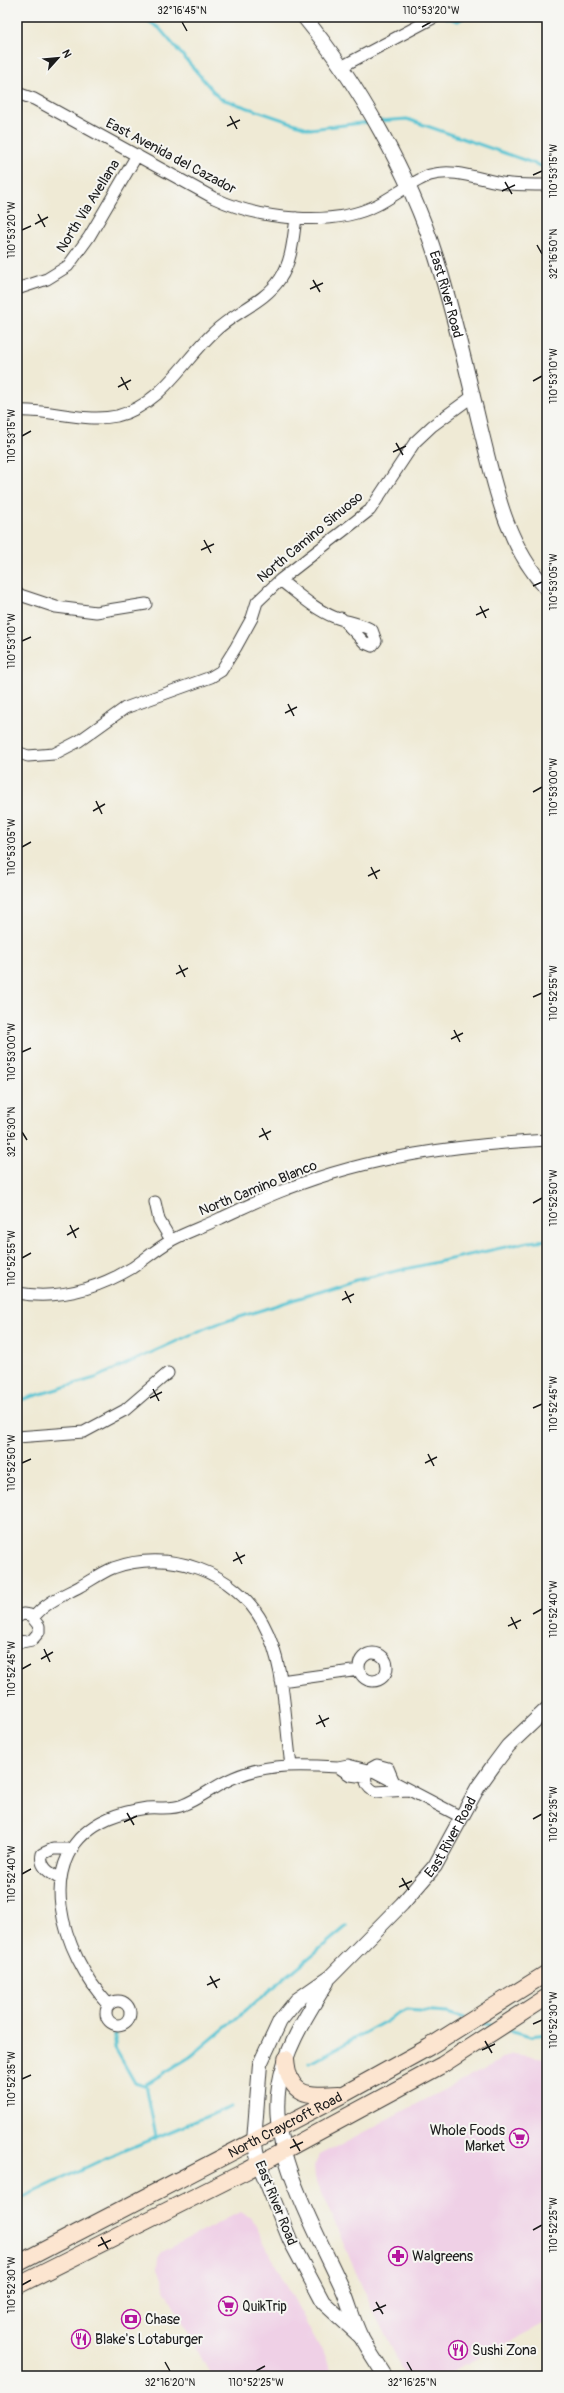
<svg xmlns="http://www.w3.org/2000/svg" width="564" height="2393" viewBox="0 0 564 2393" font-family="Pangolin,sans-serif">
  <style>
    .built { fill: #efd0e6 }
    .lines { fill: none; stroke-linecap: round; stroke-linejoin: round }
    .stream { stroke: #59c4d3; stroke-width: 3 }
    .minor-casing { stroke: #3c3b38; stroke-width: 13 }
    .tertiary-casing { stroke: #3c3b38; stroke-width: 16 }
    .secondary-casing { stroke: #3c3b38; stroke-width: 18 }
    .minor { stroke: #fff; stroke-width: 11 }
    .tertiary { stroke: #fff; stroke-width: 14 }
    .secondary { stroke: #fce5d0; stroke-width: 16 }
    .ticks { fill: none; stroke: #1c1c1c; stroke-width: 1.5 }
    .labels { text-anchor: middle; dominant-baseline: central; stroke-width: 4; stroke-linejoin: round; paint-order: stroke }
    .street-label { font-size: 14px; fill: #1c1c1c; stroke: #f6f6f2 }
    .poi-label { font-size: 14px; fill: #1c1c1c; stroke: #f6f6f2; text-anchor: start }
    .neatline { fill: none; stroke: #1c1c1c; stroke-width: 1.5 }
    .ticks-label { font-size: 10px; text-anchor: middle; fill: #1c1c1c }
  </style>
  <rect width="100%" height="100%" fill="#f6f6f2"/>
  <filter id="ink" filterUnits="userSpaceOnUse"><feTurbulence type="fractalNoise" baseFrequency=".025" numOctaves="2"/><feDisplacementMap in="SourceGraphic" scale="8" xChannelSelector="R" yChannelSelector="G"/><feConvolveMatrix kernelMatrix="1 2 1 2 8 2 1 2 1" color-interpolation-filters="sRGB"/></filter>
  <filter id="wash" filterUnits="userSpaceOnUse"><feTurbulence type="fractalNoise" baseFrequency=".012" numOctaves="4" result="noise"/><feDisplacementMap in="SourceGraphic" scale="16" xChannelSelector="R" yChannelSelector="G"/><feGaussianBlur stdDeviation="0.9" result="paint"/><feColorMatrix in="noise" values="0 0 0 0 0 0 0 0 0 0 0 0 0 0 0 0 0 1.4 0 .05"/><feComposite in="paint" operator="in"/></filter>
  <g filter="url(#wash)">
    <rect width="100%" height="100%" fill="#efead5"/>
    <!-- built -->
    <path class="built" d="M512,2054L547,2058V2322L443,2376H406L371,2307L315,2178L314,2165L320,2155Z
      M240,2212L250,2217L335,2376H211L165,2289L157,2269L158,2258L162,2252Z"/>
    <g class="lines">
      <!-- stream -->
      <path class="stream" d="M142,17L159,28L219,98L310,129L370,122
        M445,17L458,21L465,17
        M379,121L407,119L547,168
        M17,1401L95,1378L208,1327L356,1280L528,1242L547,1240
        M479,2022L493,2026
        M115,2028V2048L135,2083L147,2087
        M506,2029L530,2036L547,2034
        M310,2063L406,2010L447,2013L464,2018
        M156,2137L146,2084L190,2057L347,1926
        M17,2200L106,2158L232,2106"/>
    </g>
  </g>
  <g filter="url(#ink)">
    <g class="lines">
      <defs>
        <path id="minor" d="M341,67L435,17
          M17,93L34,99L214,198C258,219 332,228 377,205C391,198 417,179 430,175C457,167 484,182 510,184C523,185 535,185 547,185
          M17,289L47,279L68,266L89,237L137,155
          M17,411C50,409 84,423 117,416C161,405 183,361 214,332C234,312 264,303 280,279C292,261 293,239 296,218
          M280,580C297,593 314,609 334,617C347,622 360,623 372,630L376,641L372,646L365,643L341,618
          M17,594L56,607L96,612L146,604
          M17,752L28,756L54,754L79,741L125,708L211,677L221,671L236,647L252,618L257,602L280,580L370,510L415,442L432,426L473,396
          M155,1202L159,1220L171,1240
          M17,1293C58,1300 97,1289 132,1268C145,1259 158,1248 172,1240C187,1232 205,1226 221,1218C243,1208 265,1197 287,1189C370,1156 459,1145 547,1140
          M17,1437L84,1432L125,1410L168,1373
          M17,1617L23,1614L30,1615L39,1626V1632L32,1640L22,1642L17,1640
          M34,1617C46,1602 62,1596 79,1587C90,1581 101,1573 113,1568C168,1548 235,1571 263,1623C286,1665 284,1718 291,1765
          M359 1667a14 14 0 1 1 28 0a14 14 0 1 1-28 0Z
          M281,1681L359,1670
          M365,1777L350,1775L338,1767L348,1765L375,1772L461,1817
          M393,1780L388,1768L377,1765L368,1770C363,1779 366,1788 376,1792L408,1790
          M60,1879C50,1873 39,1867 42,1854L53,1849H73
          M106 2013a12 12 0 1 1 24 0a12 12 0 1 1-24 0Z
          M109,2005C63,1955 27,1854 109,1818C121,1813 134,1810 147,1808C159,1807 172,1810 183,1805C201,1798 216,1785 233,1778C267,1763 303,1765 338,1767"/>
        <g id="tertiary">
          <path id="s1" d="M304,17C358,83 410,175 436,257C453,310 466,367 479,422C494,481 504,543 547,589"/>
          <path d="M327,1982C307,2015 285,2048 279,2086C267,2150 319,2235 344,2292C350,2307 354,2323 361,2337C368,2350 377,2363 385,2376"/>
          <path id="s2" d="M361,2337L323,2302L290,2240L259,2164L254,2141L260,2064L280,2021L297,2000L330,1977L402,1904L435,1866L478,1787L493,1766L508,1746L547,1709"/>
        </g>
        <g id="secondary">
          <path d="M286,2059C289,2097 307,2096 339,2094"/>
          <path id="s3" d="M17,2264L344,2094L429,2047L547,1973"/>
          <path d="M17,2286L248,2170L442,2065L547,1997"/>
        </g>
      </defs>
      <!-- minor casing -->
      <use href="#minor" class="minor-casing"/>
      <!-- tertiary casing -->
      <use href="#tertiary" class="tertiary-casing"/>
      <!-- secondary casing -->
      <use href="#secondary" class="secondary-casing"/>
      <!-- minor -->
      <use href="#minor" class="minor"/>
      <!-- tertiary -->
      <use href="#tertiary" class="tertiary"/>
      <!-- secondary -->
      <use href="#secondary" class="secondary"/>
    </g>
  </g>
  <!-- ticks -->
  <path class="ticks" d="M182,22L187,31M422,27L431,22M230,116L237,129M227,126L240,120M533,175L542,171M505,182L512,194M502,191L515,185M38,214L45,227M35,224L48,217M22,230L31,226M537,245L542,254M313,280L320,292M310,289L323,283M121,377L128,390M533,381L542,376M118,387L131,380M22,436L31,431M396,443L403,455M393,452L406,446M204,540L211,553M201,550L214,544M533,586L542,582M480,606L486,618M476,615L489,609M22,641L31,637M288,704L294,716M285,713L297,707M533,792L542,787M96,801L102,814M93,811L105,804M22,847L31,842M371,867L377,879M368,876L380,870M179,965L185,977M176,974L188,968M533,997L542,993M454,1030L460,1042M451,1039L463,1033M22,1052L31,1048M262,1128L268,1140M22,1132L27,1140M259,1137L271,1131M533,1203L542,1198M70,1225L76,1238M67,1235L79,1228M22,1258L31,1253M345,1291L351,1303M342,1300L354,1294M153,1389L159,1401M150,1398L162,1392M533,1408L542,1404M428,1454L434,1466M22,1463L31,1459M425,1463L437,1457M236,1552L242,1564M233,1561L245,1555M533,1614L542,1609M511,1617L517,1629M508,1626L521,1620M44,1649L50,1662M41,1659L53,1652M22,1669L31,1664M319,1715L325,1727M316,1724L329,1718M127,1813L134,1825M533,1819L542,1814M124,1822L137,1816M22,1874L31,1869M402,1878L409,1890M399,1887L412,1881M210,1976L217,1988M207,1985L220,1979M533,2024L542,2020M485,2041L492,2053M482,2050L495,2044M22,2079L31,2075M293,2139L300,2151M290,2148L303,2142M533,2230L542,2225M101,2237L108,2249M98,2246L111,2240M22,2285L31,2280M376,2302L383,2314M373,2311L386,2305M165,2362L170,2371M407,2362L412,2371M256,2371L265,2366"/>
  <!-- icons -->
  <defs>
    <symbol id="supermarket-ring" viewBox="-11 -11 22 22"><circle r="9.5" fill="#f6f6f2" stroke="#b5179e" stroke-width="1.5"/><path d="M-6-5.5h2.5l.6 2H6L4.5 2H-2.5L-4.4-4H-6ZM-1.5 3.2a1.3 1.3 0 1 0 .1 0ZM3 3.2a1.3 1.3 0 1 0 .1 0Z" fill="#b5179e"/></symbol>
    <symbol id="pharmacy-ring" viewBox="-11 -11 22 22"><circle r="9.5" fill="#f6f6f2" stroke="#b5179e" stroke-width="1.5"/><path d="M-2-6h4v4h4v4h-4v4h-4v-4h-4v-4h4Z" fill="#b5179e"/></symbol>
    <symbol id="bank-ring" viewBox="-11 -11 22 22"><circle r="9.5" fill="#f6f6f2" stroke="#b5179e" stroke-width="1.5"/><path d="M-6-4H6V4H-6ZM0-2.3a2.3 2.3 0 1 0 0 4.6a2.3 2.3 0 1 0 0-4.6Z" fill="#b5179e"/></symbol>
    <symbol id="restaurant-ring" viewBox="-11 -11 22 22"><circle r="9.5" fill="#f6f6f2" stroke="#b5179e" stroke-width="1.5"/><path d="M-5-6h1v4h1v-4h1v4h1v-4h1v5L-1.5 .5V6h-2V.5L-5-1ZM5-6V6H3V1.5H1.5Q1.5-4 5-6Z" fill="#b5179e"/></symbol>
  </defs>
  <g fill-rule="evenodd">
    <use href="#supermarket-ring" x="508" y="2127" width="22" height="22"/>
    <use href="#pharmacy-ring" x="387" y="2245" width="22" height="22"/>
    <use href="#supermarket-ring" x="217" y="2295" width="22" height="22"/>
    <use href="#bank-ring" x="120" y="2308" width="22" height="22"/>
    <use href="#restaurant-ring" x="70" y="2328" width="22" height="22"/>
    <use href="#restaurant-ring" x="447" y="2339" width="22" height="22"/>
  </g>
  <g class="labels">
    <!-- street labels -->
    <g class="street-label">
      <text transform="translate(171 156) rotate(28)">East Avenida del Cazador</text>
      <text transform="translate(88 206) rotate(-58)">North Via Avellana</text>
      <text stroke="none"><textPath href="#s1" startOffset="314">East River Road</textPath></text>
      <text transform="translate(310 537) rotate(-40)">North Camino Sinuoso</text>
      <text transform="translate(258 1188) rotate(-22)">North Camino Blanco</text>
      <text stroke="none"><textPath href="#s2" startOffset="605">East River Road</textPath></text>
      <text stroke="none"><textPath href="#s3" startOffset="302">North Craycroft Road</textPath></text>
      <text transform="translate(276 2203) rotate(68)">East River Road</text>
    </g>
    <!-- poi labels -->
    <g class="poi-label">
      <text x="505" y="2130" text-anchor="end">Whole Foods<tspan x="505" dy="16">Market</tspan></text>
      <text x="412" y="2256">Walgreens</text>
      <text x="242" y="2306">QuikTrip</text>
      <text x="145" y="2319">Chase</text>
      <text x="95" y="2339">Blake's Lotaburger</text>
      <text x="472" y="2350">Sushi Zona</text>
    </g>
  </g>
  <!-- margin -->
  <rect width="564" height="2393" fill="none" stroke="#f6f6f2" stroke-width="44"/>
  <!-- north arrow -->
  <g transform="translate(58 58) rotate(63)" stroke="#f6f6f2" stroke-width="3" paint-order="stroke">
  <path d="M0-3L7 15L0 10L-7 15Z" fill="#1c1c1c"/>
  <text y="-6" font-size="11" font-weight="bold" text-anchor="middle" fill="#1c1c1c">N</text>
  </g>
  <rect x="22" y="22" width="520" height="2349" class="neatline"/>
  <g class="ticks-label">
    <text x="182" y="14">32°16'45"N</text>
    <text x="431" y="14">110°53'20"W</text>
    <text transform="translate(553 171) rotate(-90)" y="4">110°53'15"W</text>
    <text transform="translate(11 230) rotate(-90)" y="4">110°53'20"W</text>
    <text transform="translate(553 254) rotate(-90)" y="4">32°16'50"N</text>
    <text transform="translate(553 376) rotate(-90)" y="4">110°53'10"W</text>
    <text transform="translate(11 436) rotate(-90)" y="4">110°53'15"W</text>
    <text transform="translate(553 582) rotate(-90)" y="4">110°53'05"W</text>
    <text transform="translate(11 641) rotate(-90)" y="4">110°53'10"W</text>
    <text transform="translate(553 787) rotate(-90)" y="4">110°53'00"W</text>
    <text transform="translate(11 847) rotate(-90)" y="4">110°53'05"W</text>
    <text transform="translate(553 993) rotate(-90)" y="4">110°52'55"W</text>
    <text transform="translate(11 1052) rotate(-90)" y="4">110°53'00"W</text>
    <text transform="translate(11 1132) rotate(-90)" y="4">32°16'30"N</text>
    <text transform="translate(553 1198) rotate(-90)" y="4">110°52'50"W</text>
    <text transform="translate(11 1258) rotate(-90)" y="4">110°52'55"W</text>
    <text transform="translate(553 1404) rotate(-90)" y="4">110°52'45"W</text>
    <text transform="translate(11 1463) rotate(-90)" y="4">110°52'50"W</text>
    <text transform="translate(553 1609) rotate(-90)" y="4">110°52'40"W</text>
    <text transform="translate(11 1669) rotate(-90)" y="4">110°52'45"W</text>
    <text transform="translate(553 1814) rotate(-90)" y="4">110°52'35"W</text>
    <text transform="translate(11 1874) rotate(-90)" y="4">110°52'40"W</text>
    <text transform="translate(553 2020) rotate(-90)" y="4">110°52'30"W</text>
    <text transform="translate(11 2079) rotate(-90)" y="4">110°52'35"W</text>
    <text transform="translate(553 2225) rotate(-90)" y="4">110°52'25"W</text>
    <text transform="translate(11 2285) rotate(-90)" y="4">110°52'30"W</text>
    <text x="170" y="2386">32°16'20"N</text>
    <text x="256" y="2386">110°52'25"W</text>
    <text x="412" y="2386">32°16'25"N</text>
  </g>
</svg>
